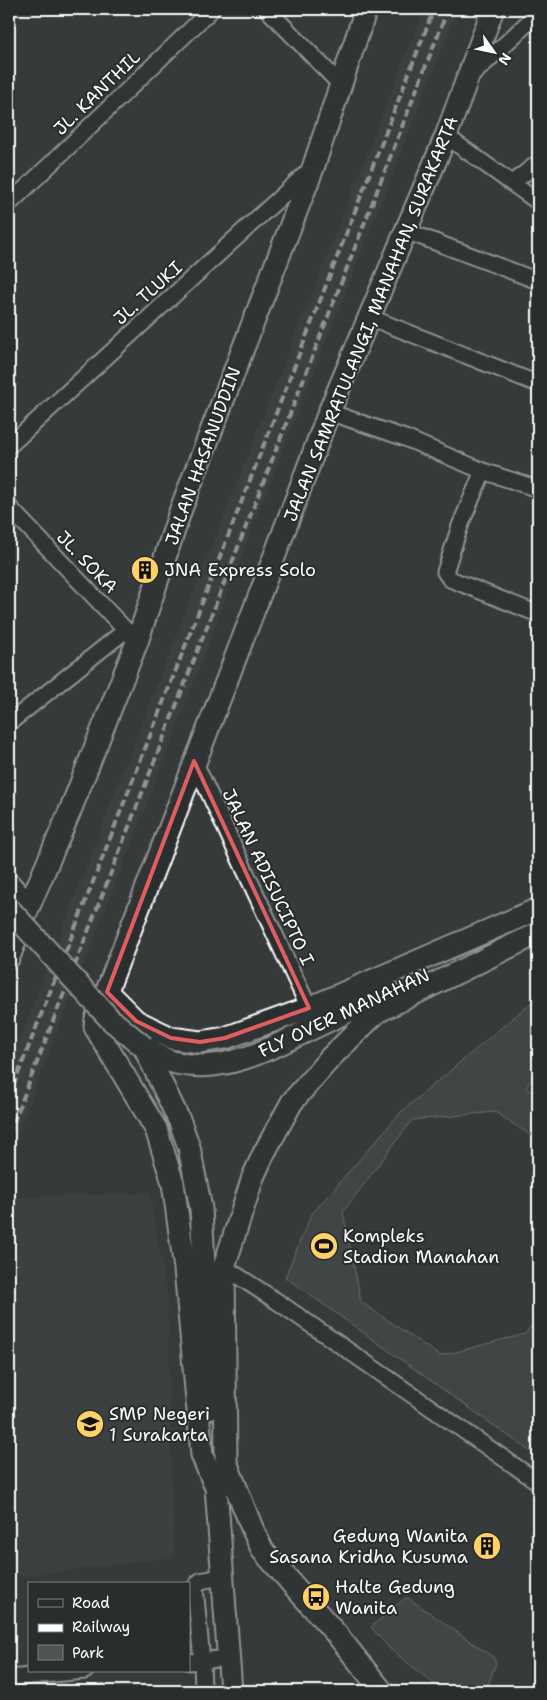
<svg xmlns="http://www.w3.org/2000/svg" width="547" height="1700" viewBox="0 0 547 1700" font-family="'Shantell Sans',sans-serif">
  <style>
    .built { fill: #444748 }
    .green { fill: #505354; stroke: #a8a9aa }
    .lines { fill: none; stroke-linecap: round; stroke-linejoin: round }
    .street-casing { stroke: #fff; stroke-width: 19 }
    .secondary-casing { stroke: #fff; stroke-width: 25 }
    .street { stroke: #2a2d2e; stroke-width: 15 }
    .secondary { stroke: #2a2d2e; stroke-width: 21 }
    .rail { stroke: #fff; stroke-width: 4; stroke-dasharray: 8 4; stroke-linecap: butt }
    .secondary-bridge-casing { stroke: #fff; stroke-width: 25; stroke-linecap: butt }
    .secondary-bridge { stroke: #2a2d2e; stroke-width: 21 }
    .marked { fill: none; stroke: #e05e5e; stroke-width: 4; stroke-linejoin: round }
    .labels { text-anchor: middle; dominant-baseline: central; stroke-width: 4; stroke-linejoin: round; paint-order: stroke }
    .street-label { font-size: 18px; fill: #fff; stroke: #2a2d2e }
    .poi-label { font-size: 18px; fill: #fff; stroke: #2a2d2e; text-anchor: start }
  </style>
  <rect width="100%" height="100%" fill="#373a3b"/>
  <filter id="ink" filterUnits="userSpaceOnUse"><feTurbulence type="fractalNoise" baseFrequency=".02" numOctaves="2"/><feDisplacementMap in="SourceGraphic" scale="10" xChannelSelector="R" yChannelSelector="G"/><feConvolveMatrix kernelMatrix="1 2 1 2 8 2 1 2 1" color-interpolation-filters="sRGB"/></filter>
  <g filter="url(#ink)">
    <!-- built -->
    <path class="built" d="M424,9H458L255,521L162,766L9,1155V1066L129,755Z
      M150,1193L167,1291L174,1557L9,1578V1216L16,1197Z"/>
    <!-- green -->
    <path class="green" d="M538,997V1069L526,1088L538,1096V1140L495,1112L412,1120L343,1212L361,1302L440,1356L525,1334L538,1316V1457L285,1277L311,1215L401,1112Z
      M408,1598L493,1657L496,1663L486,1691H443L389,1648L371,1627L404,1599Z"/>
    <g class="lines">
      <defs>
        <path id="street" d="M267,9L341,85
          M468,79L538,13
          M446,136L538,202
          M512,183L538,163
          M9,204L212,9
          M406,231L538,281
          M379,321L538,384
          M329,412L405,438L483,471L538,489
          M9,446L310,170
          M483,471L460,526L445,572L450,579L538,614
          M9,507L137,642
          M9,723L126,630
          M194,761L309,1008
          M224,1267L278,1302L538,1482
          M189,1662L229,1658
          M9,1678L85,1671
          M203,1691L202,1661L195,1587L200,1581L222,1577"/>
        <path id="secondary" d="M9,884L29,906
          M9,957L29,906L70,811L137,642L181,509L313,168L366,9
          M107,992L136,1021L171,1038L200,1042L225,1038L309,1008L538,909
          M144,1047L180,1122L189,1147L201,1209L212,1408
          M144,1047C156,1055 167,1062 182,1064C227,1073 273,1047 313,1028C338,1016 364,1004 389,992
          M215,1473L231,1691
          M216,1488L202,1455L185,1269L173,1183L156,1129L95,1027L96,1019L267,576L329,412L446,136L493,9
          M382,1691L338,1636L263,1551L252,1528L226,1462L224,1267L253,1177L264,1153L292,1102L331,1057L377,1012L538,933"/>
      </defs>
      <!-- street casing -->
      <use href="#street" class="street-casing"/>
      <!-- secondary casing -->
      <use href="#secondary" class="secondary-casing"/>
      <!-- street -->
      <use href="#street" class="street"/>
      <!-- secondary -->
      <use href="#secondary" class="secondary"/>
      <!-- rail -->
      <path class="rail" d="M9,1097L434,9
        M9,1134L448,9"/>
      <defs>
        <path id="secondary-bridge" d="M9,909L111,1020L144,1047"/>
      </defs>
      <!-- secondary-bridge casing -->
      <use href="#secondary-bridge" class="secondary-bridge-casing"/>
      <!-- secondary-bridge -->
      <use href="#secondary-bridge" class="secondary-bridge"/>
    </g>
  </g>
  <!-- marked area -->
  <path d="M0 0H547V1700H0ZM194,761L309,1008L225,1038L200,1042L171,1038L136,1021L107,992Z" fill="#373a3b" fill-opacity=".55" fill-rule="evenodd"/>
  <path class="marked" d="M194,761L309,1008L225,1038L200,1042L171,1038L136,1021L107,992Z"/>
  <!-- icons -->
  <defs>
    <symbol id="building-disc" viewBox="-11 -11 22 22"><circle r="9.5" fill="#ffd166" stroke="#2a2d2e"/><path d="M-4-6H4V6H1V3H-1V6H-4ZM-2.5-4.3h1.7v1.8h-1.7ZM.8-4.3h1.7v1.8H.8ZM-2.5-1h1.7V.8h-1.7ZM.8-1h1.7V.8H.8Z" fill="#111"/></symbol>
    <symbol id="stadium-disc" viewBox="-11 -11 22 22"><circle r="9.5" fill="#ffd166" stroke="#2a2d2e"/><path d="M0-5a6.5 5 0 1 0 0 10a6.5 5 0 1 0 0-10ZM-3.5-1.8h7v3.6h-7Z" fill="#111"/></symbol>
    <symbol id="school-disc" viewBox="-11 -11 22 22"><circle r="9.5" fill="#ffd166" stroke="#2a2d2e"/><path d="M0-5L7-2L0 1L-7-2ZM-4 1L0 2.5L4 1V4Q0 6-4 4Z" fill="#111"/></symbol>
    <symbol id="bus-disc" viewBox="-11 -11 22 22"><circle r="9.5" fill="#ffd166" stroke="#2a2d2e"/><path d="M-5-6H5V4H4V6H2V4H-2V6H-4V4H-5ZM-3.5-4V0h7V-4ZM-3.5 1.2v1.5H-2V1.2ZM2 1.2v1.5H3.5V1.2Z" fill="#111"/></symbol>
  </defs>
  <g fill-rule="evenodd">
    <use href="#building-disc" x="129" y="554" width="32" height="32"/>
    <use href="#stadium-disc" x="308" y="1230" width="32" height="32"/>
    <use href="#school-disc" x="74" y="1408" width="32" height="32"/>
    <use href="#building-disc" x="471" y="1530" width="32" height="32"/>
    <use href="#bus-disc" x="300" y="1581" width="32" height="32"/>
  </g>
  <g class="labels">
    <!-- street labels -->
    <g class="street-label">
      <text transform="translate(97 93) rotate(-44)">JL. KANTHIL</text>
      <text transform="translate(148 293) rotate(-42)">JL. TLUKI</text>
      <text transform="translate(371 319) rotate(-68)">JALAN SAMRATULANGI, MANAHAN, SURAKARTA</text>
      <text transform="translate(203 456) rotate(-70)">JALAN HASANUDDIN</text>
      <text transform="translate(87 562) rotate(46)">JL. SOKA</text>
      <text transform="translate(268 877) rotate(65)">JALAN ADISUCIPTO I</text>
      <text transform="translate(344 1013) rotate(-25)">FLY OVER MANAHAN</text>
    </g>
    <!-- poi labels -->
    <g class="poi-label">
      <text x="164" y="570">JNA Express Solo</text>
      <text x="343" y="1236">Kompleks<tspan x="343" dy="21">Stadion Manahan</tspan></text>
      <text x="109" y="1414">SMP Negeri<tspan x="109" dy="21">1 Surakarta</tspan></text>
      <text x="468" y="1536" text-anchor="end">Gedung Wanita<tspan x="468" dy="21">Sasana Kridha Kusuma</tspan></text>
      <text x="335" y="1587">Halte Gedung<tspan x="335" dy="21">Wanita</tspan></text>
    </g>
  </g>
  <!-- margin -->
  <rect width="547" height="1700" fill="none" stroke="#2a2d2e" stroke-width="30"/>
  <rect x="15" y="15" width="517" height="1670" fill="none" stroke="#fff" stroke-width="2" filter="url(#ink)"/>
  <!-- legend -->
  <rect x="28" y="1582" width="162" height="90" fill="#2a2d2e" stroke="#7f8182"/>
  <rect x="38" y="1599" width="25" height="8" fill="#2a2d2e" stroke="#7f8182"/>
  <text x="72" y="1608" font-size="15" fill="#ffffff">Road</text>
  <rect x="38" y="1624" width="25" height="8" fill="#ffffff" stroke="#7f8182"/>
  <text x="72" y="1632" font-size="15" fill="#ffffff">Railway</text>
  <rect x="38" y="1645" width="25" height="15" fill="#505354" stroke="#7f8182"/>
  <text x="72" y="1658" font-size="15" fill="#ffffff">Park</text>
  <!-- north arrow -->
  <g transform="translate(494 52) rotate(123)" stroke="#2a2d2e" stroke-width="4" paint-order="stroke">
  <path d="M0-4L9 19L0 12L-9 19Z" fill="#ffffff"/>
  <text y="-8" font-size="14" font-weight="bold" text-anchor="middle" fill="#ffffff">N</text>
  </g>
</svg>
